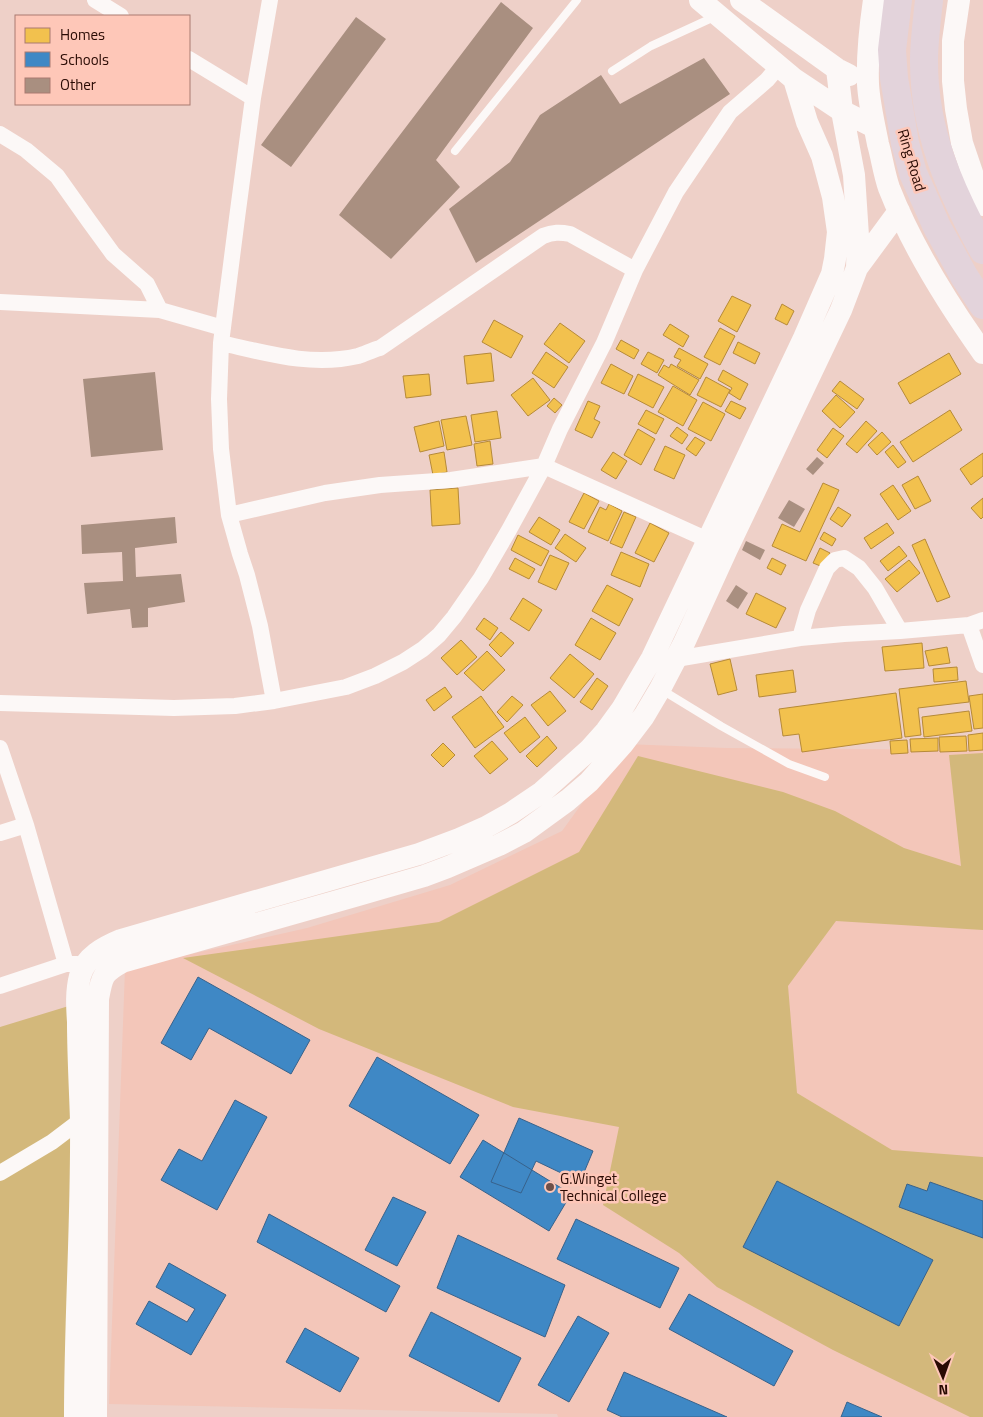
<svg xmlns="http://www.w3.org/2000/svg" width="983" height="1417" viewBox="0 0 983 1417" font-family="'Titillium Web',sans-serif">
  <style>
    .built { fill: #f3c6b9 }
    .forest { fill: #d3b87b }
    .homes { fill: #f2c14e; stroke: #b68a38 }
    .schools { fill: #3f88c5; stroke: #38628b }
    .building { fill: #a98f80 }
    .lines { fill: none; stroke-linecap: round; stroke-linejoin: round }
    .lane { stroke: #fcf8f7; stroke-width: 8 }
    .street { stroke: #fcf8f7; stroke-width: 16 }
    .secondary { stroke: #fcf8f7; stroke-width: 22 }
    .highway { stroke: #e3d3db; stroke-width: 28 }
    .poi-dot { fill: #6e4f48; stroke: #fec7b8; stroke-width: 2 }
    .labels { text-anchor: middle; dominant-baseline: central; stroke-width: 5; stroke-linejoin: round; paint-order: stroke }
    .street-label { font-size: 15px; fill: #290a03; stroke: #fec7b8 }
    .poi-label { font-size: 15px; fill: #290a03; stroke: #fec7b8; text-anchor: start }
  </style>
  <rect width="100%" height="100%" fill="#eed0c8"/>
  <!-- built -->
  <path class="built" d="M625,744L726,748L983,750V1417H558L557,1414L109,1404L125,969L307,928L450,885L562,831Z"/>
  <!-- forest -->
  <path class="forest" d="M983,753V930L836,921L788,986L797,1093L892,1150L983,1157V1417H970L833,1350L717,1287L679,1253L603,1205L619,1127L513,1107L319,1029L183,958L439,922L579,852L638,756L783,792L835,811L904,848L961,866L949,755Z
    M72,1005L83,1417H0V1027Z"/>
  <!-- homes -->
  <path class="homes" d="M732,296L751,305L737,332L718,321Z
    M782,304L794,311L787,325L775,319Z
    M494,320L523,336L511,358L482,342Z
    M560,323L585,341L569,363L544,344Z
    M670,324L689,336L683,347L663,335Z
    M720,328L735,336L720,365L704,357Z
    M621,340L639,350L634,359L616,349Z
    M738,342L760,353L755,364L733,353Z
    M679,348L708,364L700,379L677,366L681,360L674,357Z
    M546,352L568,367L554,388L532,373Z
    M648,352L664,360L657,373L641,364Z
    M491,353L494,381L467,384L464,356Z
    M949,353L961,374L910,404L898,383Z
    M611,364L633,376L624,394L601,383Z
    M671,364L699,380L690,395L658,375L664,365L669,368Z
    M723,370L748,384L740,400L729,393L732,388L718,380Z
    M429,374L431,395L406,398L403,376Z
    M638,374L664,387L653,408L628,395Z
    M706,377L730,390L721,407L697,395Z
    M533,378L550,400L528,416L511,395Z
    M840,381L864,399L857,409L832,391Z
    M673,386L697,400L683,426L658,412Z
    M836,395L855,412L840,428L822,411Z
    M554,398L562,405L555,413L547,406Z
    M588,401L600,406L594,419L600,422L592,438L575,430Z
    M731,401L746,408L740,419L725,411Z
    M703,402L725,414L711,441L688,429Z
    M646,410L664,419L656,434L638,424Z
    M950,410L962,430L913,462L900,442Z
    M497,411L501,438L475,442L471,415Z
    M466,416L472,445L447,450L441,420Z
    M439,421L444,446L420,452L414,427Z
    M866,421L877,431L857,453L846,444Z
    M677,427L688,435L682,444L670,436Z
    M833,428L844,436L827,458L817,450Z
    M638,429L655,439L641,465L624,455Z
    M882,432L891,442L877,455L868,445Z
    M695,437L705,443L696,456L686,449Z
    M490,441L493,464L477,466L474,444Z
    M893,445L906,462L898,468L885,452Z
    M665,446L685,455L674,479L654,470Z
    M444,452L447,472L433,475L429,455Z
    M613,452L627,461L616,479L601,470Z
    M983,453V476L971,485L960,469Z
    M918,476L931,501L915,509L902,485Z
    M823,483L839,490L806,561L772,546L782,524L800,532Z
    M893,485L911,511L898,520L880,494Z
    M458,488L460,524L432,526L430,490Z
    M584,493L599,501L584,529L569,522Z
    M983,498V517L981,519L971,508Z
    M609,504L622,511L608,541L588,532L600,507L606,510Z
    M838,507L851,515L842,527L830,519Z
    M624,512L636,517L622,548L610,543Z
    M539,517L560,530L551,545L529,532Z
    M650,523L669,533L654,562L635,553Z
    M887,523L894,533L871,549L864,538Z
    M824,532L836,539L832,546L820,539Z
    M565,534L586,548L576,562L555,548Z
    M518,535L549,551L541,566L511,550Z
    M925,539L950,597L937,602L912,545Z
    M899,546L907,556L888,571L880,561Z
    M820,548L830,553L823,567L813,563Z
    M621,552L649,564L640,587L611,575Z
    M550,555L569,563L556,590L538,582Z
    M515,558L535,569L529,579L509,569Z
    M772,558L786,565L781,575L767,568Z
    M909,560L920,573L897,592L885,579Z
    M607,585L633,599L619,626L592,611Z
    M756,593L786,608L776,628L746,614Z
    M523,598L542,610L529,631L510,619Z
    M484,618L498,628L490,640L476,629Z
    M591,618L616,633L600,660L575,645Z
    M501,632L514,643L501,657L489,645Z
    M461,640L477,657L457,675L441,658Z
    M922,643L924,668L885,671L882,647Z
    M947,647L950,663L929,666L925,651Z
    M487,651L505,670L483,691L464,673Z
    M570,654L594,674L574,698L550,678Z
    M730,659L737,690L718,695L710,664Z
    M957,667L958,680L934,682L933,669Z
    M793,670L796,692L759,697L756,675Z
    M597,678L608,686L592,710L580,702Z
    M966,681L969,702L918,708L921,735L905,737L899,689Z
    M445,687L452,697L434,711L426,700Z
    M550,691L566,711L548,726L531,705Z
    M896,693L902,738L802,752L799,734L783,736L779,709Z
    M983,694V728L974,729L969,696Z
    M481,696L504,727L475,748L452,717Z
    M512,696L523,705L507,722L497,712Z
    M969,711L972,731L924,737L922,717Z
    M525,717L540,737L520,753L504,733Z
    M983,733V750L969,751L968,735Z
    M547,736L557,748L537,767L526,756Z
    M966,736L967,751L940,752L939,737Z
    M938,738V751L911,752L910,739Z
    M907,740L908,753L891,754L890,741Z
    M492,741L508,759L490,774L474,756Z
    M443,743L455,755L443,767L431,755Z"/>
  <!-- schools -->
  <path class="schools" d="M198,977L310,1040L291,1074L209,1028L191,1060L161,1043Z
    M377,1057L479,1115L450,1164L349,1106Z
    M235,1100L267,1117L217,1210L161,1180L179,1149L202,1161Z
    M519,1118L593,1151L580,1182L536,1161L521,1193L491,1182Z
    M483,1140L571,1194L549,1231L460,1177Z
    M777,1181L933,1260L899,1326L743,1247Z
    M930,1182L983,1201V1238L899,1207L907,1184L927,1191Z
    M393,1197L426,1212L397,1266L365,1250Z
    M269,1214L400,1286L386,1312L257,1242Z
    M576,1219L679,1268L660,1308L557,1259Z
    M458,1235L565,1285L545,1337L437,1288Z
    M169,1263L226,1295L191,1355L136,1324L149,1301L187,1322L195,1309L156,1287Z
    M689,1294L793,1351L774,1386L669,1329Z
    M431,1312L521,1358L499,1402L409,1356Z
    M578,1316L609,1333L569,1402L538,1385Z
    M305,1328L359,1358L340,1392L286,1362Z
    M624,1372L727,1417H622L607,1410Z
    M847,1402L882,1417H841Z"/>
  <!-- building -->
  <path class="building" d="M501,2L533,28L436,160L460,187L391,259L339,215Z
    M356,17L386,39L291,167L261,145Z
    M704,58L730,94L476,263L449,209L510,162L540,115L601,75L620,104Z
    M155,372L163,450L91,457L83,379Z
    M817,457L824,463L813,475L806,469Z
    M789,500L805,509L794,527L778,518Z
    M175,517L177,543L135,548L136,577L181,574L185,602L148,608V627L132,628L130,609L87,614L84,583L123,581L122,552L82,554L81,525Z
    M746,541L765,550L760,560L742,550Z
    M736,585L748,593L738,609L726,601Z"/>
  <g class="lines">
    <!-- lane -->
    <path class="lane" d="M612,71L651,46L714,17
      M455,151L577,0
      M662,690L721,726L789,764L825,777"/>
    <!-- street -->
    <path class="street" d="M95,0L121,16
      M270,0L253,98L237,218L221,343L219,399L221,449L229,515L240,554L247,575L260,626L274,701
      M189,59L253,98
      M0,134L26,150L57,176L89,221L113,254L147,284L160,310
      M0,302L160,310L223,328
      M221,343C266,353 311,367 358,356C365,354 372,350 380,348L543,236C553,232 560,232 570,234L635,270
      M229,515L325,493L380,485L451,480L544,466L708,540
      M969,625L983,665
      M800,638L808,610L827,568L835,560L844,558L859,568L875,588L900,631
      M668,659H676L800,638L844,634L900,631L969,625L983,620
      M0,703L174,708L235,706L274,701L346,687L375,676L403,662L423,649L439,635L454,617L481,578L509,530L544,466L560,429L604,343L635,270L676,192L730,112L767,80L779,66
      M0,748L26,825L66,964
      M0,833L26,825
      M0,986L66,964H77
      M0,1173L52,1142L81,1120"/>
    <!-- secondary -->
    <path class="secondary" d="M700,0L794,79L842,111L874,127
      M741,0L837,69L849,75
      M874,0C870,27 867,56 868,84C869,103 874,124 878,144C882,158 884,174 889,188C912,247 946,301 983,353
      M959,0L953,41V81L956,109L962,143L983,205
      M837,69L842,111L854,175L858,236L857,268
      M75,1417C75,1318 82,1219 81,1121C80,1088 78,1055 78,1022C77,1007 76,991 80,976C85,957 104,947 121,940L374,867L419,854L459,839L486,827L511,813L542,792L589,750L606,731L622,709L652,658L804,338L832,274L835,259L838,232L833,197L822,156L807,122L794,79
      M96,1417L98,999C102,977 102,973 122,962L355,896L424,876L448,867L499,845L524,832L568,800L589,782L622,745L644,716L660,689L684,643L727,549L841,310L857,268L899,211"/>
    <!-- highway -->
    <path class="highway" d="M898,0L892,50L894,78L905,143L913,173L937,227L964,276L983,305
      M929,0C927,20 924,41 924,61C924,132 950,190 983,250"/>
  </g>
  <!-- markers -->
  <circle class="poi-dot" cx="550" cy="1187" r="5"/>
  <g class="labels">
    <!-- street labels -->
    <g class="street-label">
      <text transform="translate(912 160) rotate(73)">Ring Road</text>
    </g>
    <!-- poi labels -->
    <g class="poi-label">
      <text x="560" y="1178">G.Winget<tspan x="560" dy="17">Technical College</tspan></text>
    </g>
  </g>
  <!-- legend -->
  <rect x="15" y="15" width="175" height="90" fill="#fec7b8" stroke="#a97b70"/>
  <rect x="25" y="28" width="25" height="15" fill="#f2c14e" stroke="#a97b70"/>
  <text x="60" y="40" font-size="15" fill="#290a03">Homes</text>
  <rect x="25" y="52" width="25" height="15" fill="#3f88c5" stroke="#a97b70"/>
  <text x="60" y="65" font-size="15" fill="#290a03">Schools</text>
  <rect x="25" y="78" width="25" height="15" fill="#a98f80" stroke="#a97b70"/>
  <text x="60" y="90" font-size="15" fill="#290a03">Other</text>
  <!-- north arrow -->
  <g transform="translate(943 1377) rotate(178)" stroke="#fec7b8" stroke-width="4" paint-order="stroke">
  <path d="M0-4L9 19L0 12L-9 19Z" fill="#290a03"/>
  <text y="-8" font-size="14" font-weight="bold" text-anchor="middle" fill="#290a03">N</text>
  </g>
</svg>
